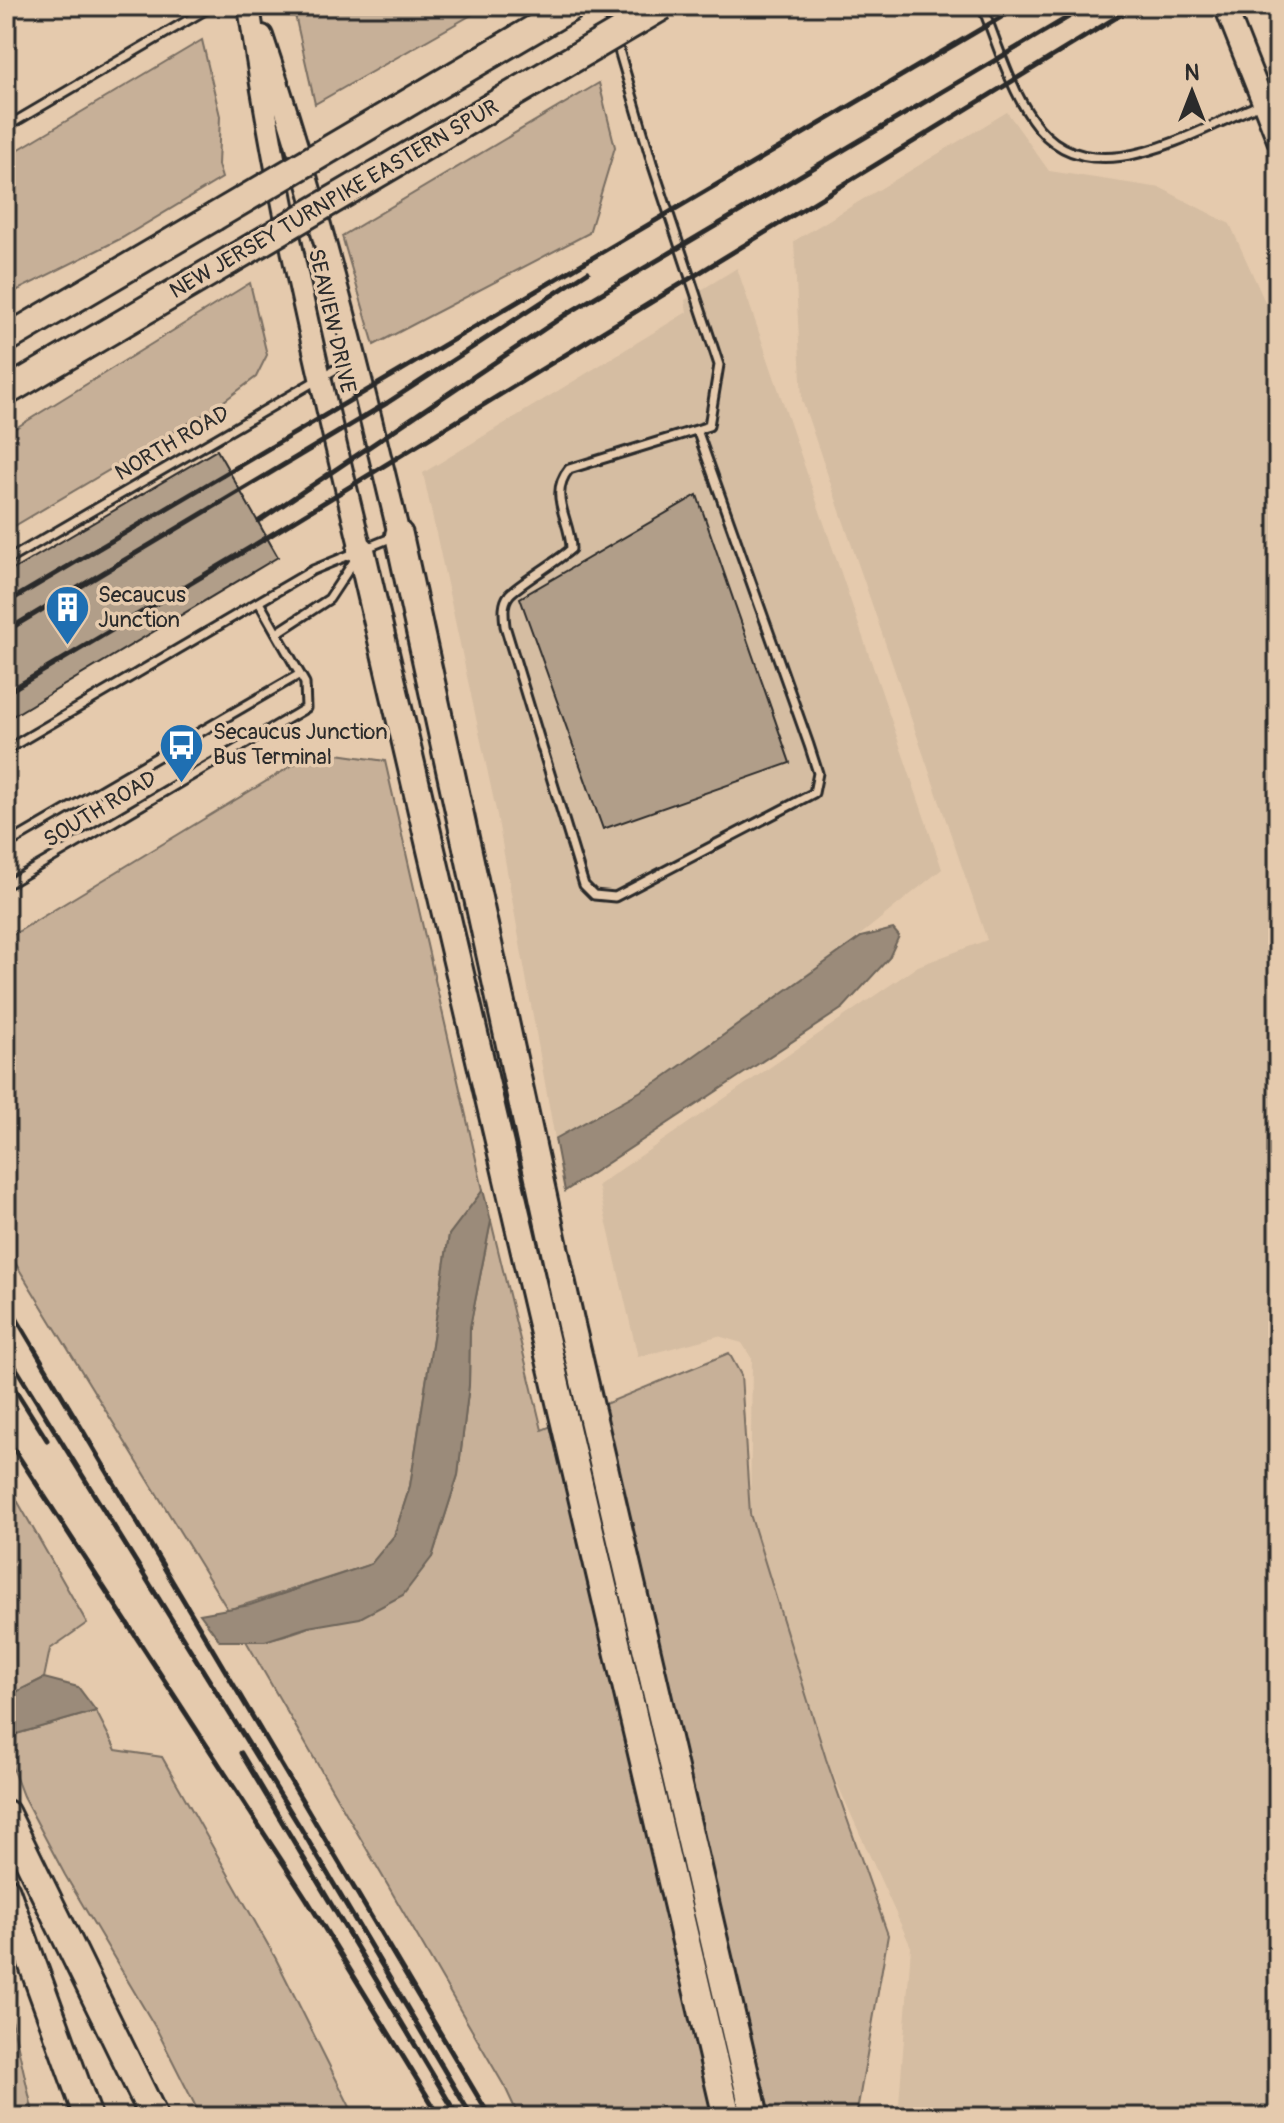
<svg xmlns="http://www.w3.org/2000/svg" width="1284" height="2123" viewBox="0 0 1284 2123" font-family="Pangolin,sans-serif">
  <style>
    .built { fill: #d5bda2 }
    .green { fill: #c7b098; stroke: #796e62; stroke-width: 2 }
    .water { fill: #9b8b7a; stroke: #6e655a; stroke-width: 2 }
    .building { fill: #b19e89; stroke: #2b2b2b; stroke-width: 2 }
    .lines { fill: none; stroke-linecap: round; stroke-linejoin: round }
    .lane-casing { stroke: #2b2b2b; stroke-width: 13 }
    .secondary-casing { stroke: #2b2b2b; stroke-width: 26 }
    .highway-casing { stroke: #2b2b2b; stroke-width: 32 }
    .lane { stroke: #e5caad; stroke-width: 7 }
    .secondary { stroke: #e5caad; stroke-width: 20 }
    .highway { stroke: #e5caad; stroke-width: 26 }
    .rail { stroke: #2b2b2b; stroke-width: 5 }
    .highway-bridge-casing { stroke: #2b2b2b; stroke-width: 32; stroke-linecap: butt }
    .highway-bridge { stroke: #e5caad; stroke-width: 26 }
    .labels { text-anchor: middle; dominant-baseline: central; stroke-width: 7; stroke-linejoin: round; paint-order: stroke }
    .street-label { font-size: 22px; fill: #2b2b2b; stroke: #e5caad }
    .poi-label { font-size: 22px; fill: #2b2b2b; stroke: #e5caad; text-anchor: start }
  </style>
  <rect width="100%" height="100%" fill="#e5caad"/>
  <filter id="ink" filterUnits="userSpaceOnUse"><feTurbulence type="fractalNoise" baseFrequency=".0125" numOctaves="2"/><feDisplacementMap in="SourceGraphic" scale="16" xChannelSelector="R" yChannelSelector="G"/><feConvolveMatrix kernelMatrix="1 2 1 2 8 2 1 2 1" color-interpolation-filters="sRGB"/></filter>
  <g filter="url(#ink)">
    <!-- built -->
    <path class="built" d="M1007,112L1049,171L1161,188L1230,224L1278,331V2117H898L911,1947L826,1759L750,1514L752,1359L742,1343L718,1336L638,1357L598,1185L918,966L987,940L802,400L794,241Z
      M737,268L942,869L818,969L659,1081L555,1139L497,815L423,473L687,312L685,300Z"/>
    <!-- green -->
    <path class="green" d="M293,6H487L315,104Z
      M202,40L220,116L218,165L222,178L122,238L6,296V157Z
      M599,83L615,147L589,233L374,345L342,236Z
      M250,283L267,355L256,377L216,407L6,531V434Z
      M316,751L385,761L483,1190L449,1235L410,1486L394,1536L372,1564L228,1610L6,1248V939Z
      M491,1221L542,1430L729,1353L741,1375L750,1514L826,1759L888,1935L856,2117H519L506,2089L246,1641C313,1640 376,1589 432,1557L458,1475L469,1385L470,1327Z
      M6,1481L87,1623L50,1649L44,1678L6,1697Z
      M96,1711L116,1750L162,1757L276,1959L355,2117H201L157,2030L65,1875L23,1796L6,1752V1737Z
      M6,1994L34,2117H6Z"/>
    <!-- water -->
    <path class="water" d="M893,929L899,936L889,958L843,1008L565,1191L555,1139L659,1081L861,937Z
      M483,1190L491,1221L470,1327L469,1385L458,1475L432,1557L403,1595L360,1618L308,1627L265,1641H220L200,1614L250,1605L371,1564L394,1536L410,1486L449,1235Z
      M44,1678L78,1687L96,1711L6,1737V1697Z"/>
    <!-- building -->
    <path class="building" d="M217,450L278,557L6,720V574Z
      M697,495L790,763L603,829L520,598Z"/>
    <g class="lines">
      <defs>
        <path id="lane" d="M606,6L653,166L719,365L709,426L569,469C547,496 571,520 571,549C558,561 516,586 509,595C502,604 504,616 505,626L584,885L594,895L615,897L814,793L818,773L809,745L697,430
          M982,6C997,42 1009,86 1032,119C1087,201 1194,131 1261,104
          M6,127L212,6
          M6,561L353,359
          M277,633L329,599L356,558
          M6,750L313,570L393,537
          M6,845L300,674
          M6,885L306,708L305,683L260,604"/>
        <path id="secondary" d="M249,6C275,190 317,369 361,550
          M1225,6L1278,140
          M262,36C317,200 359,367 399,535"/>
        <path id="highway" d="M6,339L214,217
          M6,392L229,261
          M399,535L571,1325L755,2117
          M361,550L727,2117
          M6,1814L154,2117
          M6,1891L88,2117"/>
      </defs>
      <!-- lane casing -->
      <use href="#lane" class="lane-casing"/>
      <!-- secondary casing -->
      <use href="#secondary" class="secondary-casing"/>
      <!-- highway casing -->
      <use href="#highway" class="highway-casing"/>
      <!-- lane -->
      <use href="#lane" class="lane"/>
      <!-- secondary -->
      <use href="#secondary" class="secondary"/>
      <!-- highway -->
      <use href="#highway" class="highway"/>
      <!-- rail -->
      <path class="rail" d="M259,521L565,315L1087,6
        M6,603L1020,6
        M6,631L387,403L588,272
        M6,693L248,549L1135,6
        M6,1301L490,2117
        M6,1352L300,1827L472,2117
        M6,1375L47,1440
        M6,1437L306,1898L440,2117
        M241,1753L458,2117"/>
      <defs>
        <path id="highway-bridge" d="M214,217L573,6
          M229,261L663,6"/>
      </defs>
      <!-- highway-bridge casing -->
      <use href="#highway-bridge" class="highway-bridge-casing"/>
      <!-- highway-bridge -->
      <use href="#highway-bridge" class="highway-bridge"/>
    </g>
  </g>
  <!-- icons -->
  <defs>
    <symbol id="building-pin" viewBox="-11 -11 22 30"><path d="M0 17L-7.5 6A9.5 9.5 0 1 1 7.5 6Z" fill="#1f6fb2" stroke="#e5caad"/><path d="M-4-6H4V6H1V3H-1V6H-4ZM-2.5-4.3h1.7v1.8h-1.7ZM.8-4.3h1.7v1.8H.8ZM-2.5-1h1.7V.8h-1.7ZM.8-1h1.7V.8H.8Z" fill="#fff"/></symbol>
    <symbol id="bus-pin" viewBox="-11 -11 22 30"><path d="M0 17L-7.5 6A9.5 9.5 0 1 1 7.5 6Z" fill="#1f6fb2" stroke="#e5caad"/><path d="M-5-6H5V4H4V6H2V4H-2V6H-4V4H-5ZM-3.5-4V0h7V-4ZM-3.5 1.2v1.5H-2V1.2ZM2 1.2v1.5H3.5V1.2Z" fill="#fff"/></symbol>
  </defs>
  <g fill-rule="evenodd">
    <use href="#building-pin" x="42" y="582" width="51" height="69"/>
    <use href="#bus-pin" x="156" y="720" width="51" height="69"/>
  </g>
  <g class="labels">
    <!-- street labels -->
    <g class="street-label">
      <text transform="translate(334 199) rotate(-30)">NEW JERSEY TURNPIKE EASTERN SPUR</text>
      <text transform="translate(332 321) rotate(77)">SEAVIEW DRIVE</text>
      <text transform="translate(172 443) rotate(-30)">NORTH ROAD</text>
      <text transform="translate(100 809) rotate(-31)">SOUTH ROAD</text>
    </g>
    <!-- poi labels -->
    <g class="poi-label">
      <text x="98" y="595">Secaucus<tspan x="98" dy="25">Junction</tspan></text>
      <text x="213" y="732">Secaucus Junction<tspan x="213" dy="25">Bus Terminal</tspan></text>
    </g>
  </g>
  <!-- margin -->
  <rect width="1284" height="2123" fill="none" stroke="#e5caad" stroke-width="32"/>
  <rect x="16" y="16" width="1252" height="2091" fill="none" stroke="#2b2b2b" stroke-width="3" filter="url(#ink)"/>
  <!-- north arrow -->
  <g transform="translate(1192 92)" stroke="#e5caad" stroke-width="6" paint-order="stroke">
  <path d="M0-6L14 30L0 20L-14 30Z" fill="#2b2b2b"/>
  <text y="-12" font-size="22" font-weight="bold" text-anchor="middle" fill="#2b2b2b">N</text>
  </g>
</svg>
